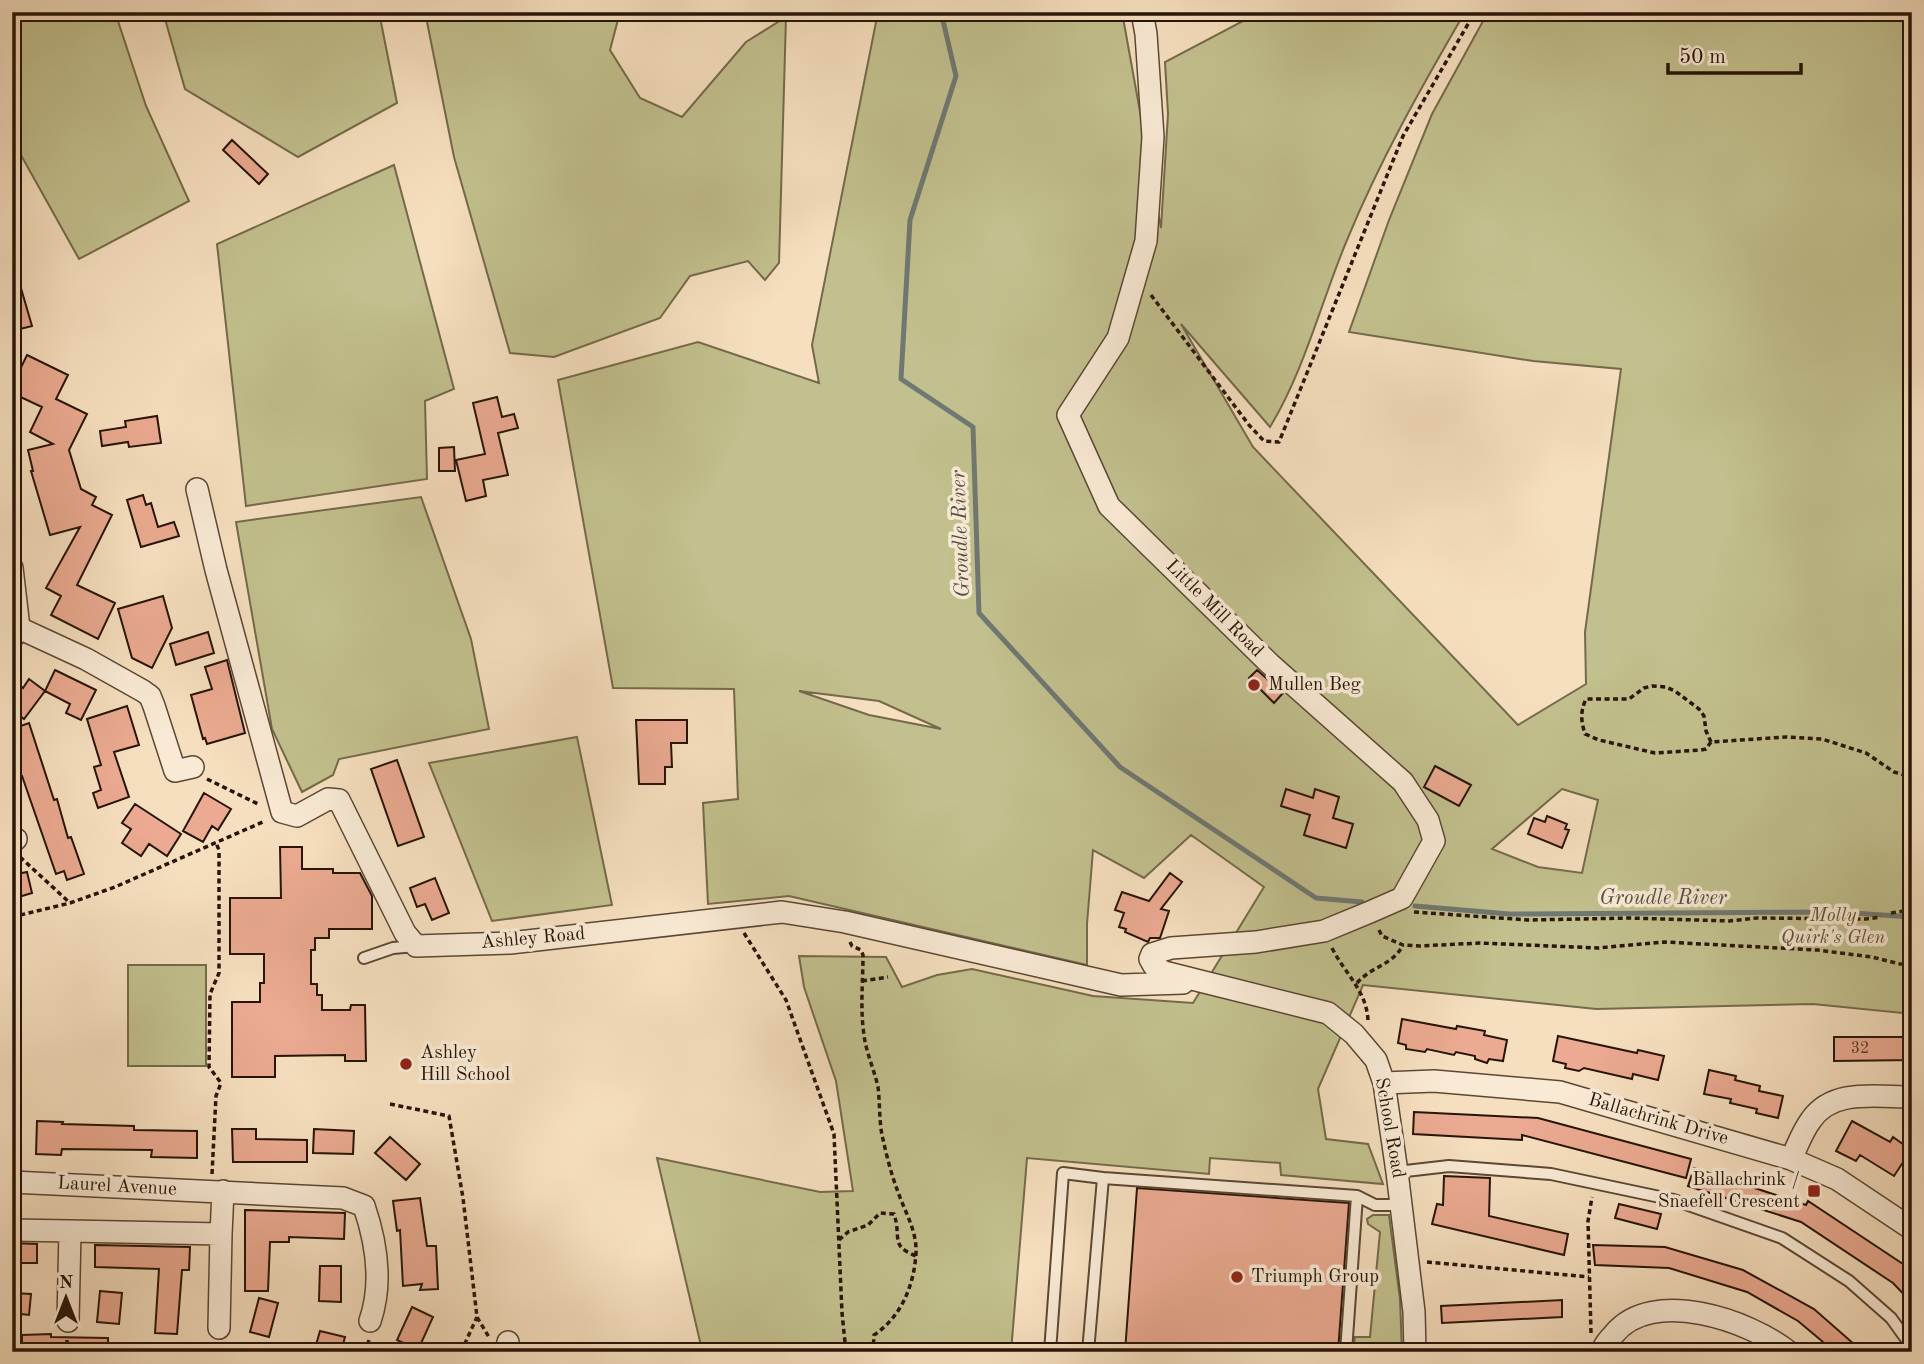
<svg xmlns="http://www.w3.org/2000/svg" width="1924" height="1364" viewBox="0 0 1924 1364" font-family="'Old Standard TT',serif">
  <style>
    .green { fill: #c2c08e; stroke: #746a4a; stroke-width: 2; fill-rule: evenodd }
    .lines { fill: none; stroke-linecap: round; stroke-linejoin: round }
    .stream { stroke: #6f7872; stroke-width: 5 }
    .building { fill: #ebaa91; stroke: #271406; stroke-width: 2 }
    .lane-casing { stroke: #5b4734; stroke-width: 14 }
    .street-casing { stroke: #5b4734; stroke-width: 24 }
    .path { stroke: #271406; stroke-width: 3.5; stroke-dasharray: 5 3.5; stroke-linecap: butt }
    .lane { stroke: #f9ead5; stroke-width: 10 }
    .street { stroke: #f9ead5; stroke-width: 21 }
    .poi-dot { fill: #8f2418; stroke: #f9ead5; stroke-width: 2.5 }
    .labels { text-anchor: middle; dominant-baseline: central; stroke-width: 7; stroke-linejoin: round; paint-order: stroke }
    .number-label { font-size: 16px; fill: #583a29 }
    .street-label { font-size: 19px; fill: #271406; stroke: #f9ead5 }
    .poi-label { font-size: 19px; fill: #271406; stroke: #f9ead5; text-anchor: start }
    .park-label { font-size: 19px; font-style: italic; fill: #5d5036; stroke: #f9ead5 }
    .water-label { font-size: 21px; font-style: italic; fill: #514e45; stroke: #f9ead5 }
  </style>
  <rect width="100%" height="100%" fill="#f6dfbf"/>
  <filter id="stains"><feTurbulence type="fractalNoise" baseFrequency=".00286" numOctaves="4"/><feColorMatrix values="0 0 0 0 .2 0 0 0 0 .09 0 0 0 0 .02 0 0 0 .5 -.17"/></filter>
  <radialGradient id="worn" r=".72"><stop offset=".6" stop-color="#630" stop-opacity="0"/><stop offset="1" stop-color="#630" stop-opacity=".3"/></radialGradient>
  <!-- green -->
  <path class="green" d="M12,12H115L146,106L189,201L79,259L12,139Z
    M163,12H379L397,103L298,157L185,89Z
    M425,12H620L610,50L640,98L682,117L746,42L786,17L779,263L765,280L748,261L690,276L660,318L554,357L510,353L454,157Z
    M878,12H1122L1161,228L1168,114L1165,62L1260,12H1465C1422,86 1380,160 1347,240C1321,302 1305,369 1270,427L1181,324L1253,447L1518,725L1586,684L1585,632L1621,369L1533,361L1349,332L1389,220L1432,114L1488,12H1912V1014L1813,1004L1596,1009L1363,985L1318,1089L1326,1139L1368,1144L1383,1184L1281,1175L1280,1163L1210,1158L1209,1174L1027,1158L1011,1352L702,1350L657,1158L820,1192L853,1191L836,1081L804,987L799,956L886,957L902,987L937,975L972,969L1093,996L1193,1003L1264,887L1191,835L1144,878L1093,850L1087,924V965L789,896L708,904L703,803L738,799L734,689L613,688L558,380L698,342L819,383L812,345ZM799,691L879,701L941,729L869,715ZM1562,789L1598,800L1582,873L1538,867L1492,849Z
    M394,165L454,389L425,401L427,479L246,506L217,244Z
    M421,497L471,639L489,729L339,759L333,775L302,792L272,729L236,522Z
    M577,737L612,905L492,921L429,763Z
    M128,965H206V1066H128Z
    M1373,1215H1389L1400,1299L1402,1352H1353L1355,1337H1370L1380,1232L1368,1224L1367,1219Z"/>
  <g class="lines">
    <!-- stream -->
    <path class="stream" d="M941,12L956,76L910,220L901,379L973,427L979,613L1120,767L1316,898L1362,902
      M1415,906L1509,914L1838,912L1912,917"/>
  </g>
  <!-- building -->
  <path class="building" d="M232,140L268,174L259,184L223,150Z
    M16,271L32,326L12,331V272Z
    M27,355L68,375L56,399L87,414L69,450L81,489L96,497L92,505L112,515L77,585L115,603L98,639L51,615L61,596L46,588L80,527L50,535L31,471H33L28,450L53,444L30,432L42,407L12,393V386Z
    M497,397L502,417L514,414L518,428L498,433L508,475L483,480L486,496L466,501L456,460L485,454L473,403Z
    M157,416L161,443L129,447L128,442L102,446L100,431L126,427L125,421Z
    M454,447L455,471H439V448Z
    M143,495L146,505L151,503L158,527L174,522L179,536L141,547L127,500Z
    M163,596L172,628L152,668L132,658L118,609Z
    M208,632L214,653L176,665L170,644Z
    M227,660L245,733L207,744L205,738L203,739L191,695L212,689L205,667Z
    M55,670L96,690L81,720L66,713L70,704L45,691Z
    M1257,670L1283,693L1274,703L1249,678Z
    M29,679L45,691L24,719L12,710V680L23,688Z
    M127,706L139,745L114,752L129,797L98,808L93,793L101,790L94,767L101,765L87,719Z
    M636,720H687V743H671L672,767H665V784H639Z
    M29,723L54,800L57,799L68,838L71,837L84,874L67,880L64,871L56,874L22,776L12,779V729Z
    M397,760L424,837L398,846L371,769Z
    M1435,766L1471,785L1459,806L1424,787Z
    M1286,789L1313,798L1315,789L1339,797L1333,818L1353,824L1346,848L1304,835L1310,815L1281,806Z
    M204,793L231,809L218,830L212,826L203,842L183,831Z
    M135,804L181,834L167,856L149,844L141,856L122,843L131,829L122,823Z
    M1547,816L1567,824L1565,829L1569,830L1562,848L1528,834L1534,818L1545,822Z
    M280,847H302V869H333V873H360L372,896V929H329V938H315V950H311V984H317V995H322V1010H350L351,1005H365L366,1061H345V1055L275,1056V1077H232V1002H260V983H264V954H230V898H281Z
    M27,872L32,893L12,899V875Z
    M1170,873L1182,882L1161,909L1169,911L1160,938H1150L1148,942L1125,932L1126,929L1119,927L1124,913L1115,910L1122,892L1149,901Z
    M435,878L449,913L432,920L425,904L417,907L410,888Z
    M1402,1019L1456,1029L1457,1026L1485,1031L1484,1035L1507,1040L1503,1061L1489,1059L1487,1063L1475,1059V1056L1456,1052L1454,1055L1427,1049L1425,1052L1406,1049V1045L1398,1043Z
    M1558,1036L1637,1053L1638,1050L1664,1056L1658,1080L1633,1074L1632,1079L1584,1068L1579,1071L1565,1068L1566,1064L1553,1061Z
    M1834,1037H1912V1060L1834,1061Z
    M1709,1070L1736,1076L1735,1080L1760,1086L1759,1091L1783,1096L1778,1118L1756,1113L1757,1109L1730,1103L1731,1099L1704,1094Z
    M1414,1112L1538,1118L1691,1159L1686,1178L1522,1135V1140L1413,1134Z
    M37,1121L63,1122L62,1124L134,1126V1130L197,1131V1158L151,1157L152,1150L62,1149L61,1155L36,1154Z
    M1852,1121L1890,1142L1893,1137L1911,1150L1894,1176L1860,1155L1856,1161L1836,1151Z
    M232,1129H256V1139L307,1140V1162H233Z
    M314,1129L354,1131L353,1154L313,1153Z
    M390,1137L420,1164L406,1180L375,1153Z
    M1694,1168L1806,1205L1808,1201L1912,1270V1303L1893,1283L1801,1222L1688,1186Z
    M1444,1176L1490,1178L1489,1216L1568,1234L1564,1255L1432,1224L1437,1204L1443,1205Z
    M1137,1188L1349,1203L1338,1352H1125Z
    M420,1198L427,1246H436L438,1289L420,1290L422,1284L403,1286L400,1230L397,1231L393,1201Z
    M1619,1204L1661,1214L1657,1229L1615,1218Z
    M245,1210L345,1213L344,1239L289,1237V1242H270L268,1291H245Z
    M12,1243L37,1244V1263H12Z
    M95,1245L190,1247L189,1270H182L177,1334L155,1333L159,1269L95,1267Z
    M1593,1245L1665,1247L1743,1270L1814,1309L1863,1352H1835L1798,1321L1747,1292L1669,1268L1595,1265Z
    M320,1266H341V1302L319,1301Z
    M100,1291L122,1293L119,1324L97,1322Z
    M12,1293L31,1294L29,1315L12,1313Z
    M259,1298L278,1303L269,1337L250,1332Z
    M1562,1300V1317L1442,1323L1441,1306Z
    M412,1307L433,1317L418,1350L397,1340Z
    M320,1331L345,1337L341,1352H314Z
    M51,1334V1337L108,1338V1352H22V1335Z"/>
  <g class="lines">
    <defs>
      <path id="lane" d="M364,958L393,948L415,946
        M1397,1172L1449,1166L1551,1174L1674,1200L1782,1238L1849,1281L1891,1318L1912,1347
        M1103,1178L1357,1196L1375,1205H1401
        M1050,1352L1063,1173L1103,1178L1088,1352
        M1346,1352L1357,1196"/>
      <path id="street" d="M1142,12L1146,34L1153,137L1146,241L1118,338L1068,415L1109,506L1270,664L1403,782L1428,820L1434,841L1402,898L1370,912L1324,931L1256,942L1171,948L1152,954L1150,959L1154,966L1164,972L1328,1013L1354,1034L1376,1060L1384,1083L1397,1172L1414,1312L1415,1352
        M197,489L216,570L282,812L297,816L328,799L339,800L405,933L416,946L510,943L782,912L845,922L1121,985L1183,983
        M12,568L19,628L13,637
        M19,628L86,659L143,691L150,696L154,706L175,771L193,767
        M12,840L16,839
        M1384,1083L1434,1081L1560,1092L1791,1159L1837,1179L1912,1229
        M1791,1159C1797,1147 1802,1132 1811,1120C1833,1088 1877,1097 1912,1097
        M12,1182L343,1198L364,1206C377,1244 383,1283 370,1321
        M12,1230L70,1231L68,1321
        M70,1231L221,1234L223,1191
        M219,1328L221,1234
        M506,1352L508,1342
        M1602,1352C1604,1344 1609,1340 1614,1334C1652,1287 1749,1320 1789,1352"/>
    </defs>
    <!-- lane casing -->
    <use href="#lane" class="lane-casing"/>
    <!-- street casing -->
    <use href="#street" class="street-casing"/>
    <!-- path -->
    <path class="path" d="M1151,295L1249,425L1264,441L1279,442L1403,136L1475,12
      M1711,742L1706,731L1704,716L1699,709L1675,691L1666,687L1652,686L1644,688L1629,699H1586C1580,712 1581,721 1585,734L1599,740L1655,753L1701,750L1706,749L1711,742L1786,737L1822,739L1866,753L1894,772L1912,777
      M207,779L260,805
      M20,857L70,903
      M1414,912L1529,920L1630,918L1729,921L1757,918L1866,919L1881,917
      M1891,913L1904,911L1908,905L1906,876L1912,871
      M12,917L70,903L115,887L265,821
      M1379,930L1382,936L1403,945L1420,946L1480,943L1598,948L1664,942L1817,950L1872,957L1900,964H1912
      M744,933L786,1000L834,1134L842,1313L846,1352
      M850,942L852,946L861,950L863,955C863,982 860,1008 864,1035C866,1052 874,1069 878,1087C880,1103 879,1119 882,1135C886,1153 891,1174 898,1192C905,1212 917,1231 916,1253C914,1286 901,1317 874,1335L873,1352
      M1332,948C1345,974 1367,991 1368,1021
      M862,981L888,977
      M1357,983C1373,965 1392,966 1403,945
      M390,1104L449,1116L463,1198L477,1317L490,1339
      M212,1174L216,1096L221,1083L209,1067L210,994L219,973V850L216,843
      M839,1240L848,1232L868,1225L880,1213L894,1214C902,1238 889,1245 916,1256
      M1427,1262L1589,1277
      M1591,1333L1588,1221L1592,1197
      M67,1352V1340
      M365,1352L369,1340
      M461,1352L477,1317
      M1459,1352H1479"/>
    <!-- lane -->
    <use href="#lane" class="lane"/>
    <!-- street -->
    <use href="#street" class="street"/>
  </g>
  <!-- markers -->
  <g class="poi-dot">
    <circle cx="1254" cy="685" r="7"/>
    <circle cx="406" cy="1064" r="7"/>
    <rect x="1807" y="1184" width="14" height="14" rx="3.5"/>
    <circle cx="1237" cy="1277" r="7"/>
  </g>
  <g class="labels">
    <!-- number labels -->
    <g class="number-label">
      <text x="1860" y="1049">32</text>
    </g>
    <!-- street labels -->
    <g class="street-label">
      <text transform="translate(1214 609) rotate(45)">Little Mill Road</text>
      <text transform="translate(533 939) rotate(-5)">Ashley Road</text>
      <text transform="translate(1658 1120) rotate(16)">Ballachrink Drive</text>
      <text transform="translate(1389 1128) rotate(80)">School Road</text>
      <text transform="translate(117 1187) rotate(3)">Laurel Avenue</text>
    </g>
    <!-- poi labels -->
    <g class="poi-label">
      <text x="1268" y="685">Mullen Beg</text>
      <text x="420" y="1053">Ashley<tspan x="420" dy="22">Hill School</tspan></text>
      <text x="1800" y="1180" text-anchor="end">Ballachrink /<tspan x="1800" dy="22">Snaefell Crescent</tspan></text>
      <text x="1251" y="1277">Triumph Group</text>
    </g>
    <!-- park labels -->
    <g class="park-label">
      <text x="1833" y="916">Molly<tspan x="1833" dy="22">Quirk's Glen</tspan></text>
    </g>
    <!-- water labels -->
    <g class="water-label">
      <text transform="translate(961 534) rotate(-92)">Groudle River</text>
      <text x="1663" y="898">Groudle River</text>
    </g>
  </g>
  <!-- margin -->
  <rect width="1924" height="1364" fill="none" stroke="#f6dfbf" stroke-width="42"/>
  <rect x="14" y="14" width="1896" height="1336" fill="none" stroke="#271406" stroke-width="3.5"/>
  <rect x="21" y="21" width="1882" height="1322" fill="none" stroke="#271406" stroke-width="2"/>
  <!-- north arrow -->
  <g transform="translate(66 1298)" stroke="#f9ead5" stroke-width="5" paint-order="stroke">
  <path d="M0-5L12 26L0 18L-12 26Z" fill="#271406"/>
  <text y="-10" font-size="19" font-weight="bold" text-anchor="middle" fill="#271406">N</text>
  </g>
  <!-- scale -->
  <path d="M1668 63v10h133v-10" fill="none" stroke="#271406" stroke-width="3.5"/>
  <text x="1679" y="63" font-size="21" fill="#271406" stroke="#f9ead5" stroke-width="5" paint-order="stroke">50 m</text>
  <rect width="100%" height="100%" filter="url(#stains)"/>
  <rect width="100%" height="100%" fill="url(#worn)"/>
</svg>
